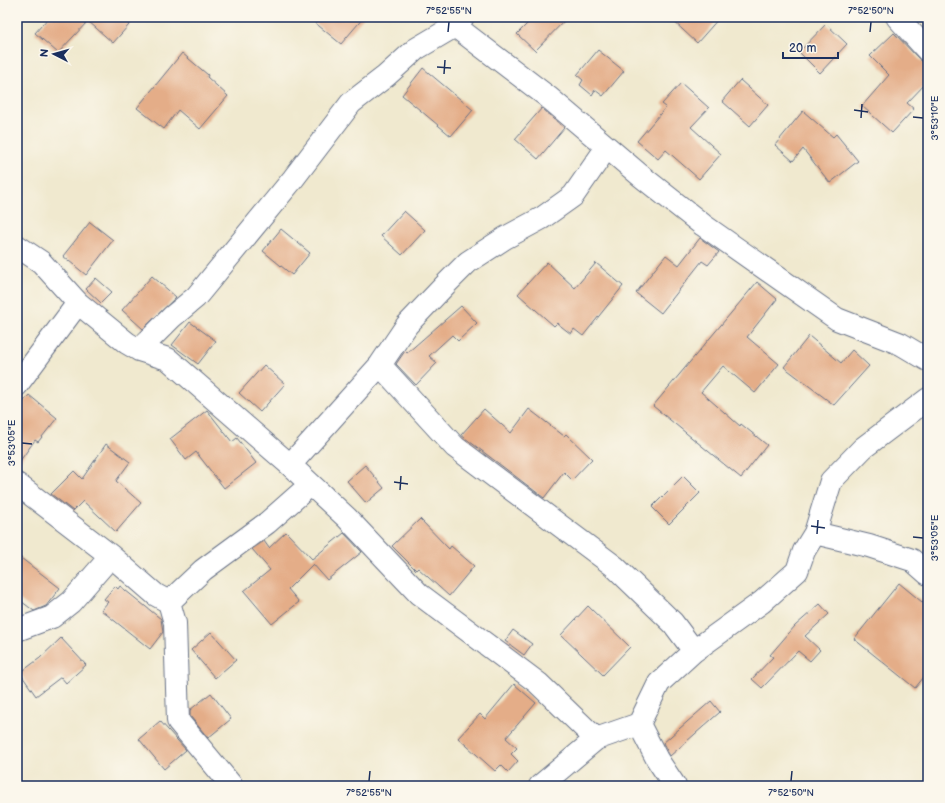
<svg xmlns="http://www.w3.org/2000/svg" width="945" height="803" viewBox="0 0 945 803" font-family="'Balsamiq Sans',sans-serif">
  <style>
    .building { fill: #e4ad88 }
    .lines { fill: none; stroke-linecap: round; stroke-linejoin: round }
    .minor-casing { stroke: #667086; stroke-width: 24 }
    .minor { stroke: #fff; stroke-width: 22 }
    .ticks { fill: none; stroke: #1b2f5e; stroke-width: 1.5 }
    .neatline { fill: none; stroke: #1b2f5e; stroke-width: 1.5 }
    .ticks-label { font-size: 10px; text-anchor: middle; fill: #1b2f5e }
  </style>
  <rect width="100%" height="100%" fill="#fbf7ec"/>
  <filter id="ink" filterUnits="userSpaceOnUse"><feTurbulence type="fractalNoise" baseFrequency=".025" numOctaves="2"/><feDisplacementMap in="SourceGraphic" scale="8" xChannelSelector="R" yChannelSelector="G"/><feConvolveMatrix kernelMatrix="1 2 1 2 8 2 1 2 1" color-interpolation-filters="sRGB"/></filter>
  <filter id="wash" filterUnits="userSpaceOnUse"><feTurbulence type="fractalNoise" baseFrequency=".012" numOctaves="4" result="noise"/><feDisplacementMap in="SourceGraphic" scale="16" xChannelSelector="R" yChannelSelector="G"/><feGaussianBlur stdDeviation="0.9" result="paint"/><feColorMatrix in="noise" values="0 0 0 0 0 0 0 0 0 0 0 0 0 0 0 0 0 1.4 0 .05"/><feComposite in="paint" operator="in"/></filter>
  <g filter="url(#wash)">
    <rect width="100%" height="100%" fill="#f0e9cf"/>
    <g id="blocks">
      <!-- building -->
      <path class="building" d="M49,17H136L113,43L88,21L58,53L35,33Z
        M308,17H364L341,44Z
        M534,17H568L535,51L517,34Z
        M669,17H720L697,43Z
        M826,24L847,44L820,73L799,52Z
        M894,33L919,59L928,65V81L907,103L914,109L892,133L862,106L889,75L870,56Z
        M598,50L624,71L603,96L595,90L592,95L580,85L583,80L577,75Z
        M182,53L208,75L207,77L228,96L200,129L178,110L164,129L137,108Z
        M423,68L473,110L451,136L402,95Z
        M740,80L768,105L750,126L722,101Z
        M681,83L709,108L691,127L721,154L699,179L666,150L658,159L637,141L666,107L662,104Z
        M542,108L564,128L538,159L515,139Z
        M803,111L833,137L836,134L858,161L830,183L803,149L793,161L775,145Z
        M404,211L425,230L402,255L381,236Z
        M90,222L113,240L86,275L63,256Z
        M281,229L310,253L292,275L263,251Z
        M700,238L719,252L708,265L702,261L661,313L636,293L666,255L679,265Z
        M547,262L575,288L596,263L623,286L583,336L574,329L571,334L557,323L554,326L518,294Z
        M152,276L176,297L143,329L122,310Z
        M96,278L112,292L101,303L86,289Z
        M757,282L777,299L747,337L779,364L755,393L723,366L701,392L740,426L741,424L767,445L741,478L653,406Z
        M461,306L477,323L458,341L452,335L429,356L437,363L416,385L396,364L405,351L407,353Z
        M190,322L216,341L198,364L172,345Z
        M809,336L841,363L852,350L869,366L834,405L784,367Z
        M264,365L285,384L260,412L239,393Z
        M29,395L57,418L38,442L35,440L17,465V409Z
        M484,409L511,433L529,409L564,436L566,434L592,459L572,480L564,472L544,498L461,435Z
        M207,410L232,442L237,438L256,463L224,488L196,452L186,460L170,439Z
        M106,444L130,462L116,481L141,503L116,532L83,501L73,511L51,494L74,471L82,479Z
        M365,465L384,488L366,503L347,481Z
        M683,476L700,493L669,524L652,507Z
        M420,519L449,549L451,546L474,566L449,596L418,568L416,570L392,546Z
        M286,532L312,559L344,533L362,552L327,580L313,564L288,589L299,602L272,624L244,591L270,570L252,549L264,541L269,548Z
        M17,555L60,588L46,606L34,611L17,598Z
        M899,583L928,607V672L915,688L854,639Z
        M115,586L118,589L120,586L161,619L163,632L150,649L101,610L108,602L104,599Z
        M820,604L829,614L805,636L820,650L810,661L798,651L762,688L752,679L773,657L770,655L795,626Z
        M588,606L630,647L603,675L561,635Z
        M513,630L532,644L524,655L505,641Z
        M211,632L236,660L215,678L191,650Z
        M61,638L86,665L66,683L61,677L36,696L20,673L40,658Z
        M514,684L536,703L506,738L517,748L511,754L518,761L508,772L501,765L495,771L458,738L480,714L485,719Z
        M211,693L231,719L208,738L190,716V710Z
        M711,701L720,712L670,756L663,743Z
        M160,721L186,750L164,769L139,739Z"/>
    </g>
  </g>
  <g filter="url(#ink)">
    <use href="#blocks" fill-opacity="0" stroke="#667086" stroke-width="1"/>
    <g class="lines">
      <defs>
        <path id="minor" d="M448,17L455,26L548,97L641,176L703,225L837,319L901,344L928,360
          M897,17L928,51
          M17,246L41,262L78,303L127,343L139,350L168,359L290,465L347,518L419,594L538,683L596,739
          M139,350L172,317L196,297L293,179L351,103L386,76L416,49L455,26L463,17
          M380,365L455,447L614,566L673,623L694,651
          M17,385L78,303
          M290,465L380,365L407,325L447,283L468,262L505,238L542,218L573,196L607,147
          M17,484L111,556L156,595L169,602L175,623L178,721L232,786
          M815,533L869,546L912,560L928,574
          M169,602L203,570L267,523L310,485
          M17,630L52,617L71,602L111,556
          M639,724L657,759L675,786
          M540,786L596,739L639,724L659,683L694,651L762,602L797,571L804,551L815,533L831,481L863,448L928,399"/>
      </defs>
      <!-- minor casing -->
      <use href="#minor" class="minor-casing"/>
      <!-- minor -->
      <use href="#minor" class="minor"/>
    </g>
  </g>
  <!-- ticks -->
  <path class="ticks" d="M448,32L449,22M870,32L871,22M437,67L451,68M444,74L445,60M854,110L868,112M913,117L923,118M861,118L862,104M22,443L32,444M394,482L408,484M400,490L401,476M811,526L825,528M817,534L818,520M913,537L923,538M369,781L370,771M791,781L792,771"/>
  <!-- margin -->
  <rect width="945" height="803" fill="none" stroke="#fbf7ec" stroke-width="44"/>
  <!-- north arrow -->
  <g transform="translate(54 54) rotate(276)" stroke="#fbf7ec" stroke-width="3" paint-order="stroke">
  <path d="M0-3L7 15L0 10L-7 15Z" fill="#1b2f5e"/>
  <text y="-6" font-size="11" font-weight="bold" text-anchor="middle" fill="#1b2f5e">N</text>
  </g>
  <!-- scale -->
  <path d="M783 52v6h55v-6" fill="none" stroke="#1b2f5e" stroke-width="2"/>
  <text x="789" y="52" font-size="12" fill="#1b2f5e" stroke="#fbf7ec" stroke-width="3" paint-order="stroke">20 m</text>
  <rect x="22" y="22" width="901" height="759" class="neatline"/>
  <g class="ticks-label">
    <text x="449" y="14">7°52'55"N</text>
    <text x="871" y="14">7°52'50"N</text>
    <text transform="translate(934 118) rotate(-90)" y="4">3°53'10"E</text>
    <text transform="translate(11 443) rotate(-90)" y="4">3°53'05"E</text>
    <text transform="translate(934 538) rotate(-90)" y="4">3°53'05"E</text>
    <text x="369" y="796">7°52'55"N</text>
    <text x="791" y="796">7°52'50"N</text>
  </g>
</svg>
